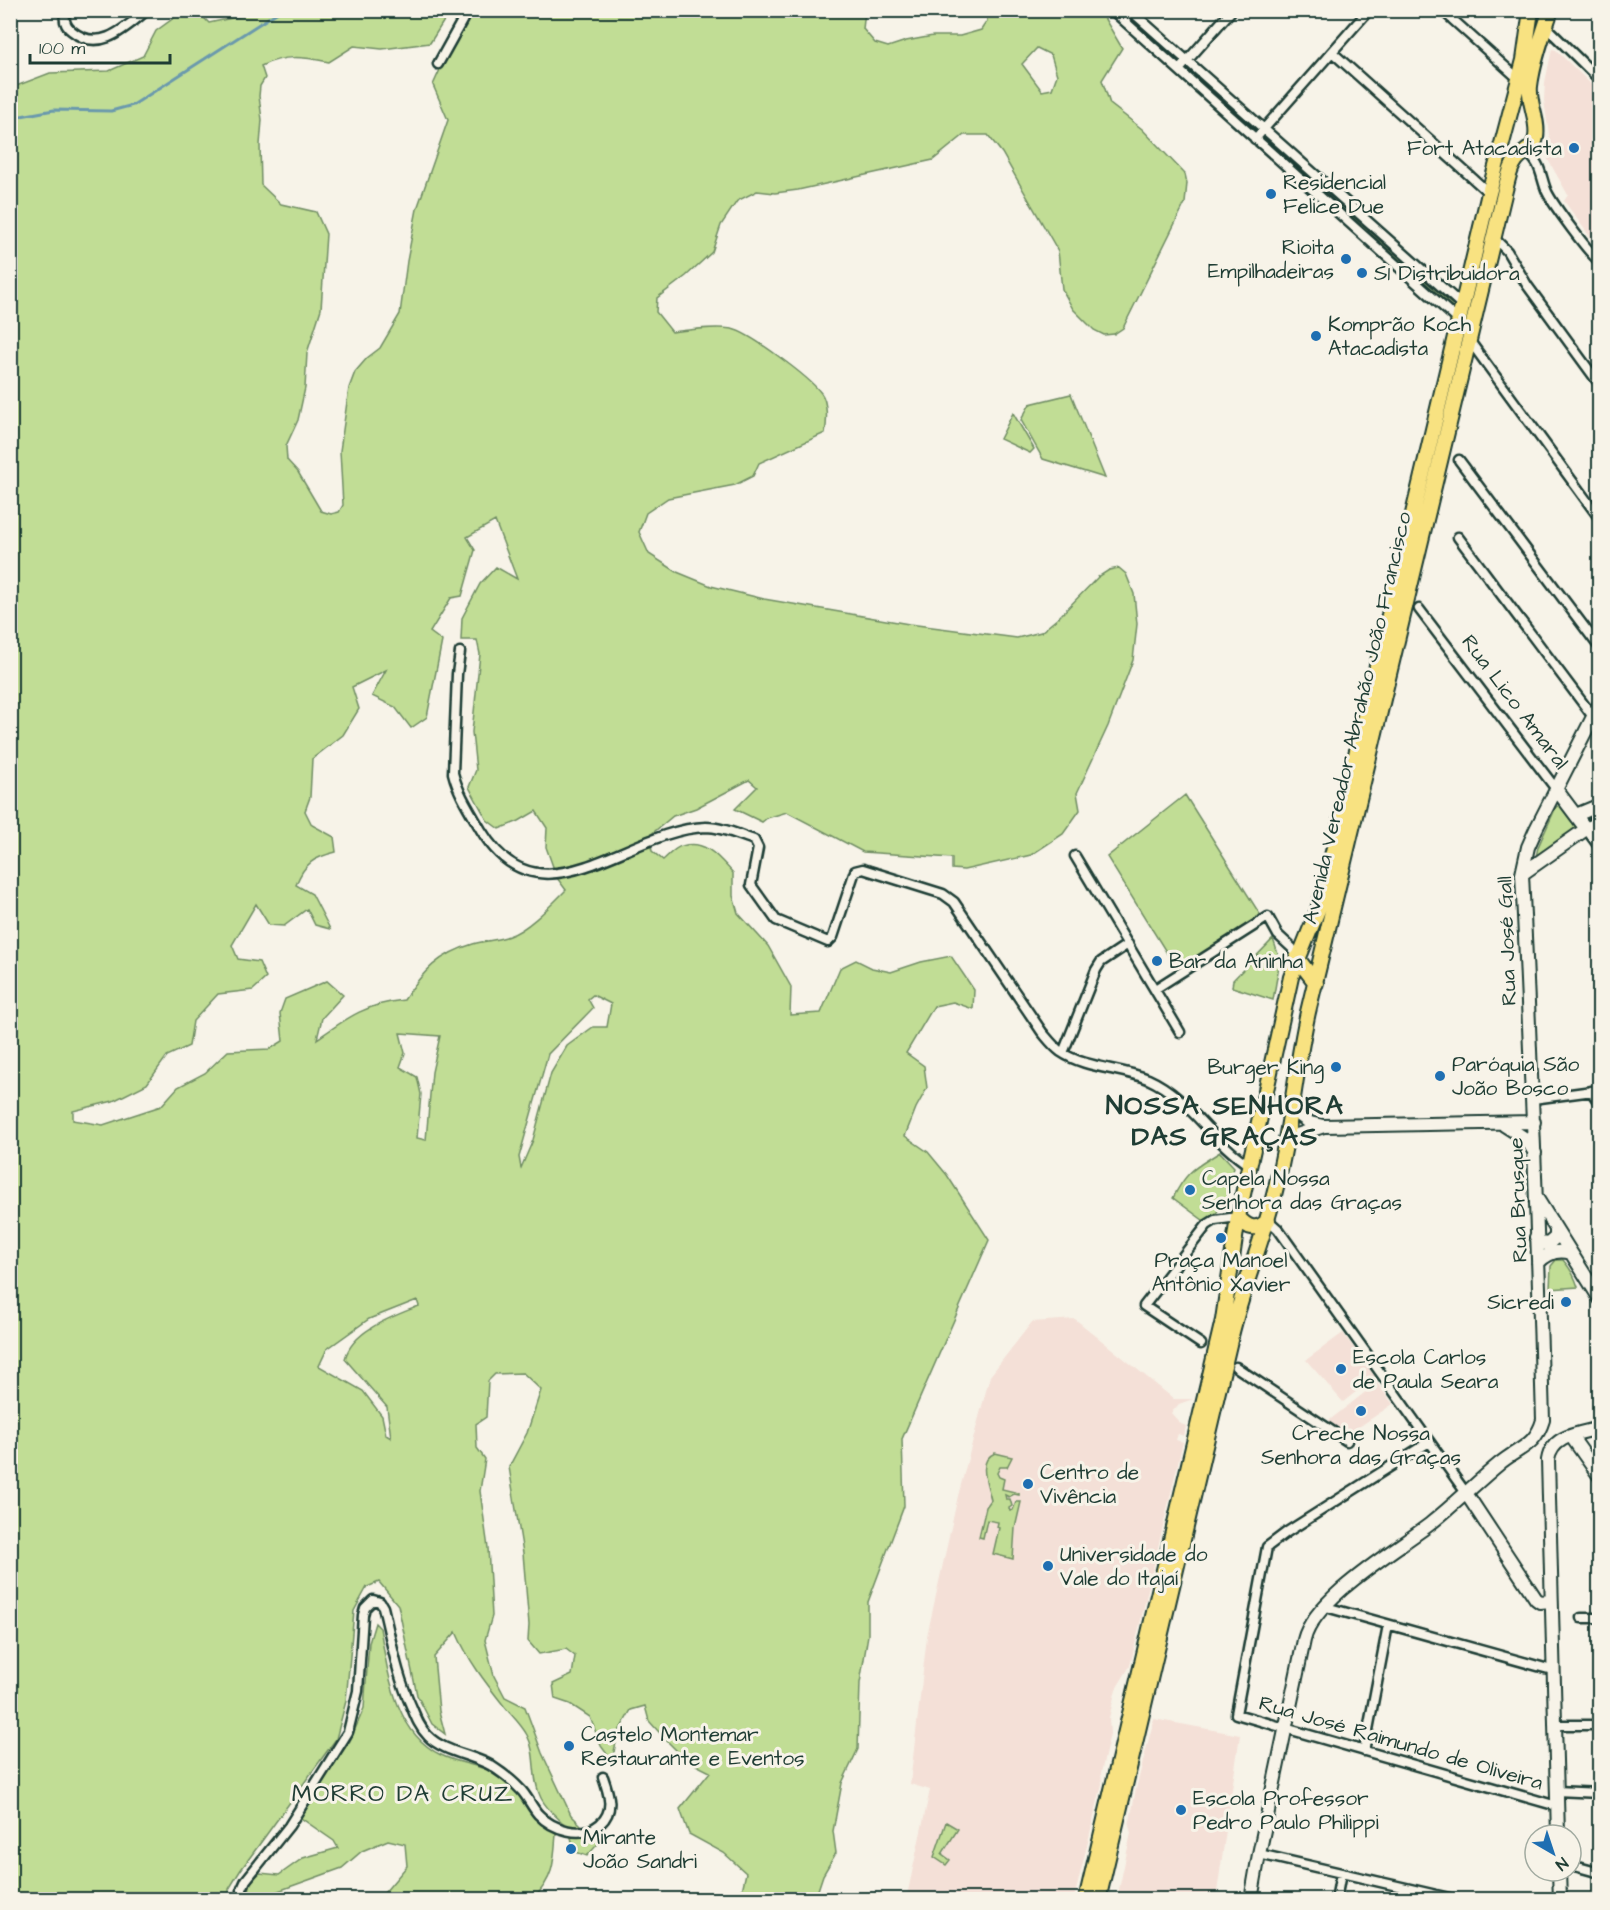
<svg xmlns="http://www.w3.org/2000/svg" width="1610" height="1910" viewBox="0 0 1610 1910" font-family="'Architects Daughter',sans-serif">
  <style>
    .built { fill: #f4e0d7 }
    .green { fill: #c1dd95; stroke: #708d64; stroke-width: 1.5; fill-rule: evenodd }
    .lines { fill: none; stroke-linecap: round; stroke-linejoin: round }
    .stream { stroke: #6a99ad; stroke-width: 3 }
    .street-casing { stroke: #1f3d34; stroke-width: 13 }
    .secondary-casing { stroke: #1f3d34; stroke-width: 16 }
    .primary-casing { stroke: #1f3d34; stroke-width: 18 }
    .street { stroke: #f7f3e8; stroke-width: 8 }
    .secondary { stroke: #f7f3e8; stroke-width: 12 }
    .primary { stroke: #f8e281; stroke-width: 14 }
    .poi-dot { fill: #1f6fb2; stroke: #f7f3e8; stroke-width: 2 }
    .labels { text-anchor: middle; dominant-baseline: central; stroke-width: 6; stroke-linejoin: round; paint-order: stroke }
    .poi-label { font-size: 21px; fill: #1f3d34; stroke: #f7f3e8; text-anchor: start }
    .street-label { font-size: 21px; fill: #1f3d34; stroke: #f7f3e8 }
    .quarter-label { font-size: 24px; letter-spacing: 1.5px; fill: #1f3d34; stroke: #f7f3e8 }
    .district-label { font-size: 27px; font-weight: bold; letter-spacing: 1.5px; fill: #1f3d34; stroke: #f7f3e8 }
  </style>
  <rect width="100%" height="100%" fill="#f7f3e8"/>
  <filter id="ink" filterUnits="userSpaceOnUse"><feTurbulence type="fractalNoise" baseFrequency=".0167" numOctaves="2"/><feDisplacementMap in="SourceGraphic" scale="12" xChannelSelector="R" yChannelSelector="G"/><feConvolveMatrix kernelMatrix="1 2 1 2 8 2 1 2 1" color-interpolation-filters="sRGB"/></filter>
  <g filter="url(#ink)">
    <!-- built -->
    <path class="built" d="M1552,49L1556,50L1599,92V249L1564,201L1568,195L1546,156L1550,141L1544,100L1545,82Z
      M1075,1319L1174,1399H1193L1179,1404L1171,1413L1181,1424L1186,1426L1184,1436L1178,1434L1176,1440L1183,1442L1130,1666L1116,1689L1109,1718L1110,1734L1101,1773L1102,1784L1074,1899L906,1900L930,1790L910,1784L927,1636L958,1496L990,1376L1032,1322Z
      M1343,1333L1375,1377L1343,1402L1306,1360Z
      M1377,1383L1393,1404L1350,1433L1327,1422Z
      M1154,1719L1240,1735L1216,1899H1117L1131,1833L1129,1826L1136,1789Z"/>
    <!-- green -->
    <path class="green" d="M193,11H197L209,23L241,16L246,11H450L430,43L382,49L354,46L329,62C303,57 285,54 261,66L265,78L260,86L259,96L262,120L260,145L261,185L281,204L316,212L326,234L321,309L307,353L305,388L298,420L286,446L287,460L298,472L321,511L331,514L339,512L343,505L340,451L349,388L355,372L367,358L380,348L400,314L407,261L417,209L448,120L433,85L467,11H865L863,29L875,43L888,47L906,41L933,36H960L981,30L987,21L988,11H1097L1102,14L1122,48L1102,80L1110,104L1142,129L1185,174L1187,183L1185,203L1123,328L1114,334L1104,335L1094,330L1073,309L1062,289L1058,251L1002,153L988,135H964L933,160L798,190L775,193L757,191L737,201L721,225L712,252L686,276L657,298L656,312L672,332C691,330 712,326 732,329C750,333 809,377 821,393C828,402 827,422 825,433L759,463L753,476L735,485L668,498L646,513L639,532L649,554L677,572L711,586L764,599L909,624L1017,638L1041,632L1058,618L1098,577L1109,570L1119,568L1126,574L1134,594L1137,624L1133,660L1108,726L1077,793L1080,810L1063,834L1031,855L964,870L952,869V858L863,852L787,812L767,818L762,822L735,809L757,787L749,780L696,808L673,816L649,836L652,851L663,860C668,856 675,847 682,846C706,839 719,858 733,873V896L738,913L768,946L791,987L790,1015L821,1013L840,968L856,960L872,968L891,972L921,962L951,956L974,990L973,1009L953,1002L934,1006L906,1053L924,1066L927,1088L916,1108L905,1136L928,1152L947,1175L989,1240L902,1439L904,1506L868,1602V1635L860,1683L858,1749L842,1783L833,1831L836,1853L823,1875L815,1899H740L746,1873L724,1853L689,1834L680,1809L710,1772L686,1760L667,1741L649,1721L645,1706L631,1710L618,1733L612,1761L601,1746L590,1717L570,1704L555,1699L553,1684L572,1675L575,1656L566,1649L539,1654L528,1641L529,1625L523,1553L509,1467L527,1433L541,1390L523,1373L495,1374L488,1381L486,1417L476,1424L477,1448L485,1459L480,1491L488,1548L492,1616L485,1640L494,1676L505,1697L525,1707L542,1753L571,1815L582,1826L599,1836L597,1845L587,1856L573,1851C572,1819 553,1821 541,1798C531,1779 537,1753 527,1735C521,1724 511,1715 504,1706C485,1682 468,1660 456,1632L434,1657L439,1711L445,1734L432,1724L417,1695L398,1605L379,1582L367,1587L354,1611L346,1701L336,1739L240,1871L229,1889V1899L11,1900V88L50,73L109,71L143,56L156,31L178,15ZM1037,48L1051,55L1057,75L1052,89L1042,91L1022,64ZM495,521L517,579L496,567L480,584L462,618L461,640H477L480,654L472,732L476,770L469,787L487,820L499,829L519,821L536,811L547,828L546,847L557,878L566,890C552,904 528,930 509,936C498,940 485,941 473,944C439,954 423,971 404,1000C365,1004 347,1018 317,1039L322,1018L343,995L327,981L285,999L280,1013L283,1041L270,1049L228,1051L205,1073L178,1087L161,1106L103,1125L73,1120V1111L113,1101L147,1084L167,1056L189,1046L193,1021L218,994L253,990L266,978L259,962L238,959L232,945L256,904L269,925L284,926L307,909L315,925L330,929L312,894L296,885C304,863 315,857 336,852L334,837L312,825L305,811L310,797L312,759L343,735L359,709L352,687L386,670L372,696L395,707L411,728L427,717L442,641L430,632L451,598L462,596L475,550L467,537ZM593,995L611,1004L607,1027H593L567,1046L551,1073L533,1140L521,1168L519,1157L548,1054L593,1008L588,999ZM400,1033L440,1036L432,1072L426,1140L417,1138L421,1094L417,1077L400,1067L405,1053ZM417,1300L419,1306C394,1316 352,1330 345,1359L387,1407L391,1438L386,1435L382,1416L363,1391L319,1366L327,1349L369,1319Z
      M1347,212L1452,305L1451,309L1344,215Z
      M1071,394L1105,478L1043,459L1021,420L1030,404Z
      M1013,413L1034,449L1030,453L1000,439Z
      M1185,795L1261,916L1178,971L1107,857Z
      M1560,805H1562L1578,827L1536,857L1538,847L1556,807Z
      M1273,939L1280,960L1273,1000L1232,987L1233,980Z
      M1220,1152L1234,1167L1227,1201L1207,1223L1173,1198C1187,1170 1195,1168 1220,1152Z
      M1556,1260H1563C1570,1268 1575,1277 1578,1287L1550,1289L1551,1266Z
      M995,1453L1012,1457L1007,1467H1000L997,1473L999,1477L1004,1479L1002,1489L1019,1493V1495L1014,1494L1009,1497L1005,1495L1006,1499H1010L1012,1506L1009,1508L1010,1511L1013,1510L1016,1502H1021L1015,1528L1013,1559L993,1554L999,1528L997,1527L998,1522L987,1520L983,1538L979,1537L986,1507L991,1500C988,1485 976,1461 995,1453Z
      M375,1623L380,1628C388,1673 395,1733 441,1755C464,1766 487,1764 509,1783C517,1791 524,1803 532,1811C539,1819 548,1826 556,1833C554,1862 554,1878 533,1899H379L407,1866L405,1844L388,1840L362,1851L342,1868L267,1895L248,1897L251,1881L260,1873L279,1875L303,1858L338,1848L334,1841L298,1816L350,1741L364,1708L369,1643Z
      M946,1822L958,1829L942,1854L950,1860L946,1865L934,1857Z"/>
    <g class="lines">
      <!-- stream -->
      <path class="stream" d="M10,118L54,110L111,111L133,105L281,10"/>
      <defs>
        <path id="street" d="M66,10C63,19 65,26 72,31C100,54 126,27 147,10
          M1112,10L1459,321
          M1130,10L1463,306
          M1442,10L1520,80
          M1545,26L1600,80
          M1332,52L1489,193
          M438,64L468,10
          M1179,70L1232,10
          M1255,139L1369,10
          M1525,152C1542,162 1540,176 1547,192C1554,206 1588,252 1600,262
          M1494,238L1507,251L1527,285L1600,385
          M1469,340L1600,519
          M1459,460L1600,648
          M1458,537L1600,726
          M1419,609L1556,789
          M460,652L457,674L453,773C458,793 470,811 481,830C540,929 627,829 706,827C722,827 739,835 754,840L758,848L751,885L776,920L828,942L833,937L855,871L863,869L943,894L954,902L1042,1032C1048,1039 1053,1046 1061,1052C1084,1068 1121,1068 1148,1079C1189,1097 1212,1142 1249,1165
          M1586,829L1600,848
          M1075,856L1180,1032
          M1155,989L1268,917L1278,935L1292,948L1297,958
          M1063,1053L1096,970L1101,962L1128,944
          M1591,1091L1600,1104
          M1533,1099L1600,1090
          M1268,1220L1278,1229L1466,1493
          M1201,1344L1144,1306L1207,1225L1215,1220L1238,1217
          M1236,1367L1347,1441
          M1429,1442L1287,1532L1267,1547L1236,1714L1557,1806
          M1326,1607L1552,1670
          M1581,1618H1600
          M1554,1725H1600
          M1364,1751L1388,1625
          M1556,1791L1600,1793
          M1259,1854L1458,1900
          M1571,1865L1600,1873
          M242,1900V1889L246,1880L289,1826L348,1732L358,1691L363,1615L365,1608L373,1600L380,1602L383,1607C392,1643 396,1673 412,1708C416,1718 420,1728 428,1736C442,1751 472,1755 490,1765C501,1772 513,1781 522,1791C528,1798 532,1807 538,1814C553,1830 582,1839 600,1824C615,1811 609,1794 603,1777
          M1336,1900L1341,1873"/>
        <path id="secondary" d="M1556,789L1586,829
          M1576,815L1600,805
          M1522,874L1586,829L1600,822
          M1291,1109L1310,1123L1323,1126
          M1504,1125L1526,1139L1535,1153
          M1286,1143L1294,1136L1324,1126L1534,1122
          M1536,1197L1600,1299
          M1536,1237L1540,1243L1548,1244L1556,1237V1230
          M1538,1263C1547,1253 1558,1249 1571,1253
          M1571,1436L1600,1477
          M1466,1493L1536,1599L1540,1602L1550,1601
          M1558,1835L1548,1460C1552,1435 1578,1434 1600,1428
          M1559,1871L1560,1900
          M1251,1900L1259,1854L1304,1640C1314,1598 1396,1550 1430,1524C1454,1505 1476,1483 1499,1464C1519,1447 1535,1447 1543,1420C1538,1238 1531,1056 1522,874L1528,847L1536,829L1600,703"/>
        <path id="primary" d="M1297,958L1316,983
          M1238,1217C1247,1228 1257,1232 1268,1220
          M1086,1900L1223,1320L1238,1217L1291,977L1318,910L1326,881L1489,193L1524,60L1531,10
          M1098,1900L1231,1336C1243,1286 1264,1238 1276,1187C1291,1129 1295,1070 1308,1012L1505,190C1508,180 1509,169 1516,160C1523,151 1534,150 1536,137C1539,120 1528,103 1530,86C1533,61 1543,34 1551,10"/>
      </defs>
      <!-- street casing -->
      <use href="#street" class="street-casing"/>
      <!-- secondary casing -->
      <use href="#secondary" class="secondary-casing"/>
      <!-- primary casing -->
      <use href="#primary" class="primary-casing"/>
      <!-- street -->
      <use href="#street" class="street"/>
      <!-- secondary -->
      <use href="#secondary" class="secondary"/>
      <!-- primary -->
      <use href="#primary" class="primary"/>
    </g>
  </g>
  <!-- markers -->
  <g class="poi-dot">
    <circle cx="1574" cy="148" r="6"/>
    <circle cx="1271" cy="194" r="6"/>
    <circle cx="1346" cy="259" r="6"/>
    <circle cx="1362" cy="273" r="6"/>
    <circle cx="1316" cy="336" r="6"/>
    <circle cx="1157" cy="961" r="6"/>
    <circle cx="1336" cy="1067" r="6"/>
    <circle cx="1440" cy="1076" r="6"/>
    <circle cx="1190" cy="1190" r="6"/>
    <circle cx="1221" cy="1238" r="6"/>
    <circle cx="1566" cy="1302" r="6"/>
    <circle cx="1341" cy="1369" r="6"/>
    <circle cx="1361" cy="1411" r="6"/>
    <circle cx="1028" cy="1484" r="6"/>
    <circle cx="1048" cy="1566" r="6"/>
    <circle cx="569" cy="1746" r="6"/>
    <circle cx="1181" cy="1810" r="6"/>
    <circle cx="571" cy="1849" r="6"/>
  </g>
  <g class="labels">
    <!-- poi labels -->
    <g class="poi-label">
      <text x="1562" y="148" text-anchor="end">Fort Atacadista</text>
      <text x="1283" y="182">Residencial<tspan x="1283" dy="24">Felice Due</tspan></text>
      <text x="1334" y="247" text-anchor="end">Rioita<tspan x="1334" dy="24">Empilhadeiras</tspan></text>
      <text x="1374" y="273">S1 Distribuidora</text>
      <text x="1328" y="324">Komprão Koch<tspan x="1328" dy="24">Atacadista</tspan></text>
      <text x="1169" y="961">Bar da Aninha</text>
      <text x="1452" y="1064">Paróquia São<tspan x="1452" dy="24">João Bosco</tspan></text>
      <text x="1324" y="1067" text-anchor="end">Burger King</text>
      <text x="1202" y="1178">Capela Nossa<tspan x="1202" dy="24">Senhora das Graças</tspan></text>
      <text x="1221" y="1260" text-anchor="middle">Praça Manoel<tspan x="1221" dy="24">Antônio Xavier</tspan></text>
      <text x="1554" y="1302" text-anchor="end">Sicredi</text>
      <text x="1353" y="1357">Escola Carlos<tspan x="1353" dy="24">de Paula Seara</tspan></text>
      <text x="1361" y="1433" text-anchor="middle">Creche Nossa<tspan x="1361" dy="24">Senhora das Graças</tspan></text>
      <text x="1040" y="1472">Centro de<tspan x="1040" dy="24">Vivência</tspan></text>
      <text x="1060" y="1554">Universidade do<tspan x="1060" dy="24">Vale do Itajaí</tspan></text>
      <text x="581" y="1734">Castelo Montemar<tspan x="581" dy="24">Restaurante e Eventos</tspan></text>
      <text x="1193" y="1798">Escola Professor<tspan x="1193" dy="24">Pedro Paulo Philippi</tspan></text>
      <text x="583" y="1837">Mirante<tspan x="583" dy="24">João Sandri</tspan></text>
    </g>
    <!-- street labels -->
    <g class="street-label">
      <text transform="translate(1515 702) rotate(53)">Rua Lico Amaral</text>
      <text transform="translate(1357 718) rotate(-77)">Avenida Vereador Abrahão João Francisco</text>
      <text transform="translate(1507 941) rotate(-92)">Rua José Gall</text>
      <text transform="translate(1518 1200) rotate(-92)">Rua Brusque</text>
      <text transform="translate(1401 1743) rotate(16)">Rua José Raimundo de Oliveira</text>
    </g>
    <!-- quarter labels -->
    <g class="quarter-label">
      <text x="403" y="1794">MORRO DA CRUZ</text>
    </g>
    <!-- district labels -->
    <g class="district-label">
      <text x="1225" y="1106">NOSSA SENHORA<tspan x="1225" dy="31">DAS GRAÇAS</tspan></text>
    </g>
  </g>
  <!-- margin -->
  <rect width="1610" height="1910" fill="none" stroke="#f7f3e8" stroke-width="36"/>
  <rect x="18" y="18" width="1574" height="1874" fill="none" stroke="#1f3d34" stroke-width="2" filter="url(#ink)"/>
  <!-- north arrow -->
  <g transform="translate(1553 1853) rotate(141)"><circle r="28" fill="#f7f3e8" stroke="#a1aaa0" stroke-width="1.5"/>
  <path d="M0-4.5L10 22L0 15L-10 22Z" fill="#1f6fb2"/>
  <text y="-9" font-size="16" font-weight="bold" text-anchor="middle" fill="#1f3d34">N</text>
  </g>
  <!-- scale -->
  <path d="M30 54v9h140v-9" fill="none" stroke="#1f3d34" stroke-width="3"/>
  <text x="39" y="54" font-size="18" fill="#1f3d34" stroke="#f7f3e8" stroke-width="4.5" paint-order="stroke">100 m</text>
</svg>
